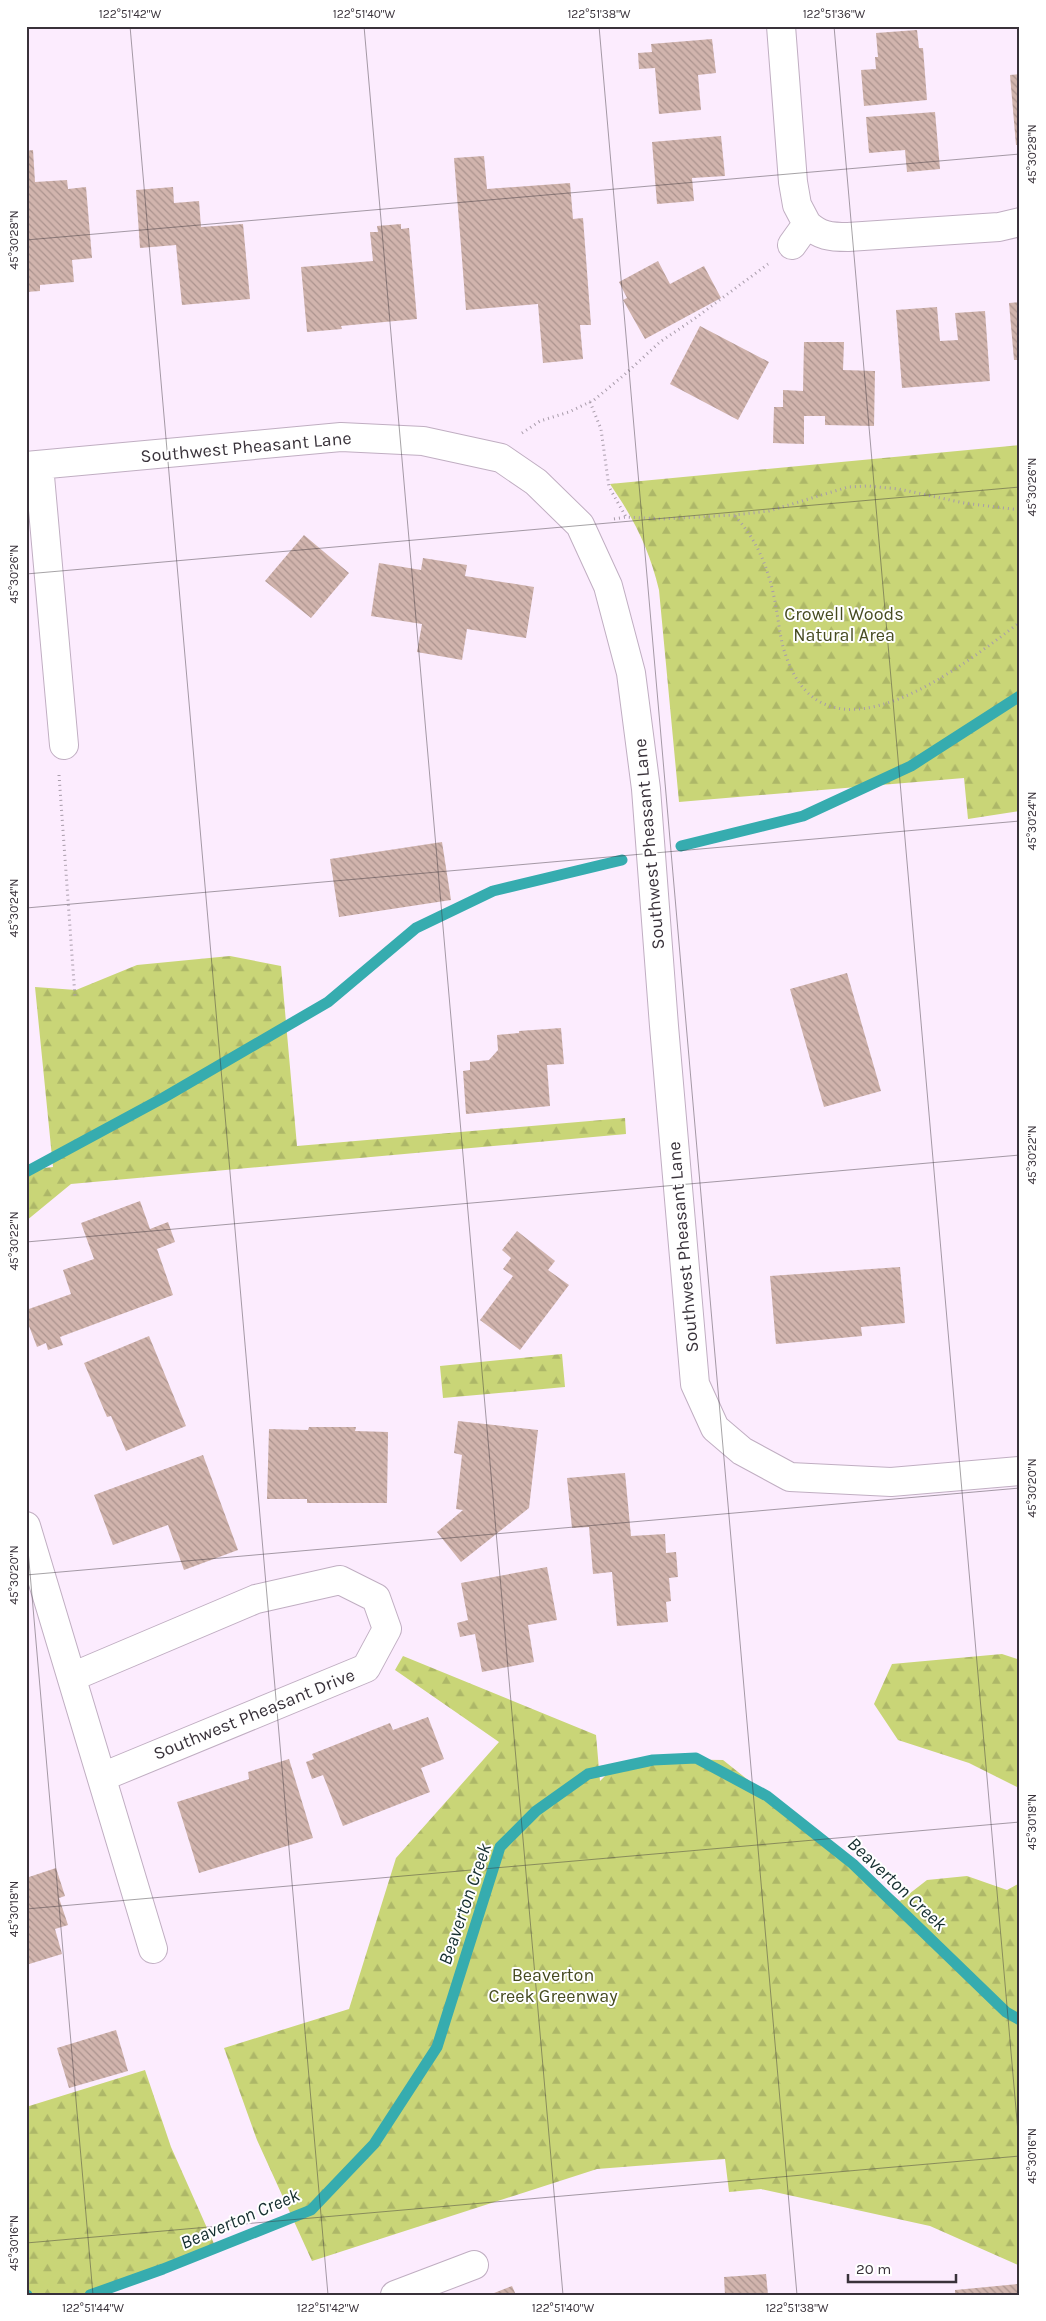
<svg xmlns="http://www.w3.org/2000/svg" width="1046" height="2321" viewBox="0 0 1046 2321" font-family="Karla,sans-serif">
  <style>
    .forest { fill: url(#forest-firs) }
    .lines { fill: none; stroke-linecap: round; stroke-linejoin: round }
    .stream { stroke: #36acaf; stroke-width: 11 }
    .building { fill: url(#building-back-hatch) }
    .minor-casing { stroke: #c0aec2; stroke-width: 30 }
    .path { stroke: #a89caa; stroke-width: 3; stroke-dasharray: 1 4; stroke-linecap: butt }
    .minor { stroke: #fff; stroke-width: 28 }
    .ticks { fill: none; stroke: #39323a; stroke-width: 1; stroke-opacity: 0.45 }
    .labels { text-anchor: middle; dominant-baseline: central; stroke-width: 4; stroke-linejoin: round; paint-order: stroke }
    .street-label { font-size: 18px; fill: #39323a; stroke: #fff }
    .park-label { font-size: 18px; fill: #464b21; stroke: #fff }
    .water-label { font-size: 19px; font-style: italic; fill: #162f30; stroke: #fff }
    .neatline { fill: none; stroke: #39323a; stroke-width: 2 }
    .ticks-label { font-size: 12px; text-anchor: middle; fill: #39323a }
  </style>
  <defs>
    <pattern id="forest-firs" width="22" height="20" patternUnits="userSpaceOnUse" patternTransform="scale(1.25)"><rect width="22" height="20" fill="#c9d577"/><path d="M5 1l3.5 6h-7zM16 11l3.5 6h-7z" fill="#adb768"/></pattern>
    <pattern id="building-back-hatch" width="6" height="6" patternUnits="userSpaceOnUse" patternTransform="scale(1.25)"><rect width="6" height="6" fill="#d1b4ad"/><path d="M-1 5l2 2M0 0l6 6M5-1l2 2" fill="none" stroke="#ab938e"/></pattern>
  </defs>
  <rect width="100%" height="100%" fill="#fcecfe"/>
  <!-- forest -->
  <path class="forest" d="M1020,445V811L968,819L964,778L679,802L659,590C649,548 634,519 610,484Z
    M230,956L281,966L297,1146L625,1118L626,1134L71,1184L26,1221V1170L53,1167L35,987L76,990L137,965Z
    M562,1354L565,1387L443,1398L440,1366Z
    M1002,1654L1020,1660V1792L1017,1787L969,1763L898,1740L874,1704L892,1664Z
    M403,1656L596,1735L600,1781L610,1771L642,1762L663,1759L723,1760L900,1901L927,1880L967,1876L1007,1890L1020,1883V2266L930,2226L761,2189L729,2192L725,2159L597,2169L312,2261L257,2140L224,2048L349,2009L396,1858L499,1742L395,1670Z
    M145,2070L171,2147L215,2246L85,2295H26V2107Z"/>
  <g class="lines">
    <!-- stream -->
    <path class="stream" d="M681,846L803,816L911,766L1020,696
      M26,1172L163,1098L328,1002L416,928L493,891L622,860
      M26,2295H27
      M90,2295L163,2269L311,2210L374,2144L437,2047L500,1847L536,1811L588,1774L653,1760L696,1758L767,1796L853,1864L1006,2012L1020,2020"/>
  </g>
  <!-- building -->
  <path class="building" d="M917,30L919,48H923L927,100L864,106L861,70L876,69L875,57H878L876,33Z
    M712,39L716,73L698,75L701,110L659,114L655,68L639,69L638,53L652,52L651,44Z
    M1020,74V145H1016L1010,75Z
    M935,112L940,169L907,172L905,150L869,153L866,117Z
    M721,136L725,176L692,178L694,201L657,204L652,142Z
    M33,150L35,182L67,180L68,189L86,187L92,258L72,260L74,282L40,285V291L26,292V151Z
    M484,156L487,189L570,183L573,219L583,218L591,325H580L583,359L543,363L538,304L466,310L454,158Z
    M173,187L174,203L199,201L201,227L243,224L250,299L182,305L176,245L140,248L136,190Z
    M401,224V229L409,228L417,319L341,326L342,329L307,332L301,267L373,261L370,232H378L377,226Z
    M658,261L670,284L704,266L721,298L645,339L623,300L627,298L619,282Z
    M1020,302V360H1014L1009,303Z
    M937,307L940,341L958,340L955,313L985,311L990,381L902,388L896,310Z
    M700,326L769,362L738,420L670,384Z
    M804,342H844L843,370L875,371L874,426L825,425V416H804V444L773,443L774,407H783V390L803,391Z
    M304,535L349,573L311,618L265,581Z
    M423,558L467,565L465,576L534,587L526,638L467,629L462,660L417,652L422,624L371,616L379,563L421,570Z
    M442,842L451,900L339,917L330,859Z
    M847,973L881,1091L824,1107L790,989Z
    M561,1028L564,1064L547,1065L550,1106L466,1114L463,1071L470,1070V1062L489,1060L498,1050L497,1035L519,1033V1031Z
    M140,1201L150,1229L168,1222L175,1242L157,1249L173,1295L60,1337L63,1345L48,1350L46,1343L37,1347L26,1318V1310L71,1294L63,1270L94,1259L81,1223Z
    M517,1231L555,1261L548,1270L569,1285L520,1350L480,1320L513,1276L503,1269L511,1258L502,1250Z
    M900,1267L905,1323L861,1327L862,1336L776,1344L770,1276Z
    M149,1336L186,1426L126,1451L111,1416L107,1417L84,1363Z
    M458,1421L538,1430L529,1508L461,1562L437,1532L463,1510L456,1509L462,1455L454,1453Z
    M309,1427H356L355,1431L388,1432L387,1503H307V1499H267L269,1429L308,1430Z
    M203,1455L238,1550L184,1570L168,1525L113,1545L94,1495Z
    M625,1473L631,1536L665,1534L666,1553L676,1552L678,1577L669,1578L671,1601L666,1602L668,1622L617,1626L612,1572L593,1574L589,1527L572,1528L567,1478Z
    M547,1567L557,1620L528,1625L534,1662L482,1672L475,1634L460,1637L457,1623L468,1620L461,1583Z
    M428,1717L444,1759L421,1768L430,1792L343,1826L323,1775L312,1779L306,1762L314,1759L312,1754L390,1723L393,1730Z
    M289,1759L313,1838L199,1873L177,1802L249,1779L248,1772Z
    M56,1868L65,1896L59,1898L68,1925L55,1929L62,1954L26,1965V1878Z
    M116,2030L128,2071L69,2088L57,2048Z
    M766,2274L768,2295H725L724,2277Z
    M1019,2284L1020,2295H955V2290Z
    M512,2286L516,2295H489Z"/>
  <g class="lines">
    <defs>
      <path id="minor" d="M781,26L793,182L797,205L807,224L792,245
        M807,224C820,236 830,237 848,237L999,227L1020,222
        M39,465L64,745
        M26,466L341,437L423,441L501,458L536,482L580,525L608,586L631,673L646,789L664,1026L695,1384L715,1428L742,1451L790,1477L891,1482L1020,1471
        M26,1526L153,1949
        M72,1677L256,1599L340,1580L376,1598L387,1629L366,1668L102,1777
        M395,2295L474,2265"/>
    </defs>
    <!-- minor casing -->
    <use href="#minor" class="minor-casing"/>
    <!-- path -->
    <path class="path" d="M590,402L601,429L609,487L626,517
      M522,433L540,421L569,412L594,400L624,375L660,342L694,319L768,264
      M735,516C759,542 770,573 776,607C779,623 780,640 786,656C826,774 963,666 1020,622
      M614,519L626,517L662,519L734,515L769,511L848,487L868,486L899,489L964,503L1020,510
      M59,775L75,997"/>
    <!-- minor -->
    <use href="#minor" class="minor"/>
  </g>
  <!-- ticks -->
  <path class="ticks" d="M130,26L328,2295M364,26L563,2295M599,26L797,2295M834,26L1020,2155M26,240L1020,154M26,574L1020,487M26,908L1020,821M26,1242L1020,1155M26,1527L93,2295M26,1575L1020,1488M26,1909L1020,1822M26,2243L1020,2156"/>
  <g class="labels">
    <!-- street labels -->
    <g class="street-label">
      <text transform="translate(246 447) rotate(-5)">Southwest Pheasant Lane</text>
      <text transform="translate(649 844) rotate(-95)">Southwest Pheasant Lane</text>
      <text transform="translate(683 1247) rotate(-95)">Southwest Pheasant Lane</text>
      <text transform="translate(254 1714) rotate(-22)">Southwest Pheasant Drive</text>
    </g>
    <!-- park labels -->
    <g class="park-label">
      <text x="844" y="614">Crowell Woods<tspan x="844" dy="21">Natural Area</tspan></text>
      <text x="553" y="1975">Beaverton<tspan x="553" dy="21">Creek Greenway</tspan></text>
    </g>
    <!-- water labels -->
    <g class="water-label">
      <text transform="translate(897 1884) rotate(43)">Beaverton Creek</text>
      <text transform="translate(465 1904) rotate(-71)">Beaverton Creek</text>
      <text transform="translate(240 2219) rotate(-23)">Beaverton Creek</text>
    </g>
  </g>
  <!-- border -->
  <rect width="1046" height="2321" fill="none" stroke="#ffffff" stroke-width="55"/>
  <!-- scale -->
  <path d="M848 2274v8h108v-8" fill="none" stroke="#39323a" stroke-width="2.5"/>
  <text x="856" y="2274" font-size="15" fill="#39323a" stroke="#ffffff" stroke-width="4" paint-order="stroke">20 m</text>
  <rect x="28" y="28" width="990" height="2266" class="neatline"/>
  <g class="ticks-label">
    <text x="130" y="18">122°51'42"W</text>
    <text x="364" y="18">122°51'40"W</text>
    <text x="599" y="18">122°51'38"W</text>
    <text x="834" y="18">122°51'36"W</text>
    <text transform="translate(1032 154) rotate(-90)" y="4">45°30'28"N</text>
    <text transform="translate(14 240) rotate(-90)" y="4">45°30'28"N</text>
    <text transform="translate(1032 487) rotate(-90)" y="4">45°30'26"N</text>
    <text transform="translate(14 574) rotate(-90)" y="4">45°30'26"N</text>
    <text transform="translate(1032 821) rotate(-90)" y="4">45°30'24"N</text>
    <text transform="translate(14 908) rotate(-90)" y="4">45°30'24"N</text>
    <text transform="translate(1032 1155) rotate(-90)" y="4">45°30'22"N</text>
    <text transform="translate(14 1241) rotate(-90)" y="4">45°30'22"N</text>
    <text transform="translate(1032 1488) rotate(-90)" y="4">45°30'20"N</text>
    <text transform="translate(14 1575) rotate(-90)" y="4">45°30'20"N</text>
    <text transform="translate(1032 1822) rotate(-90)" y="4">45°30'18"N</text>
    <text transform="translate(14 1909) rotate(-90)" y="4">45°30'18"N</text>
    <text transform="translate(1032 2156) rotate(-90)" y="4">45°30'16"N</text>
    <text transform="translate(14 2243) rotate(-90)" y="4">45°30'16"N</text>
    <text x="93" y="2312">122°51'44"W</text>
    <text x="328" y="2312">122°51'42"W</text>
    <text x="563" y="2312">122°51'40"W</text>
    <text x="797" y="2312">122°51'38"W</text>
  </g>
</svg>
